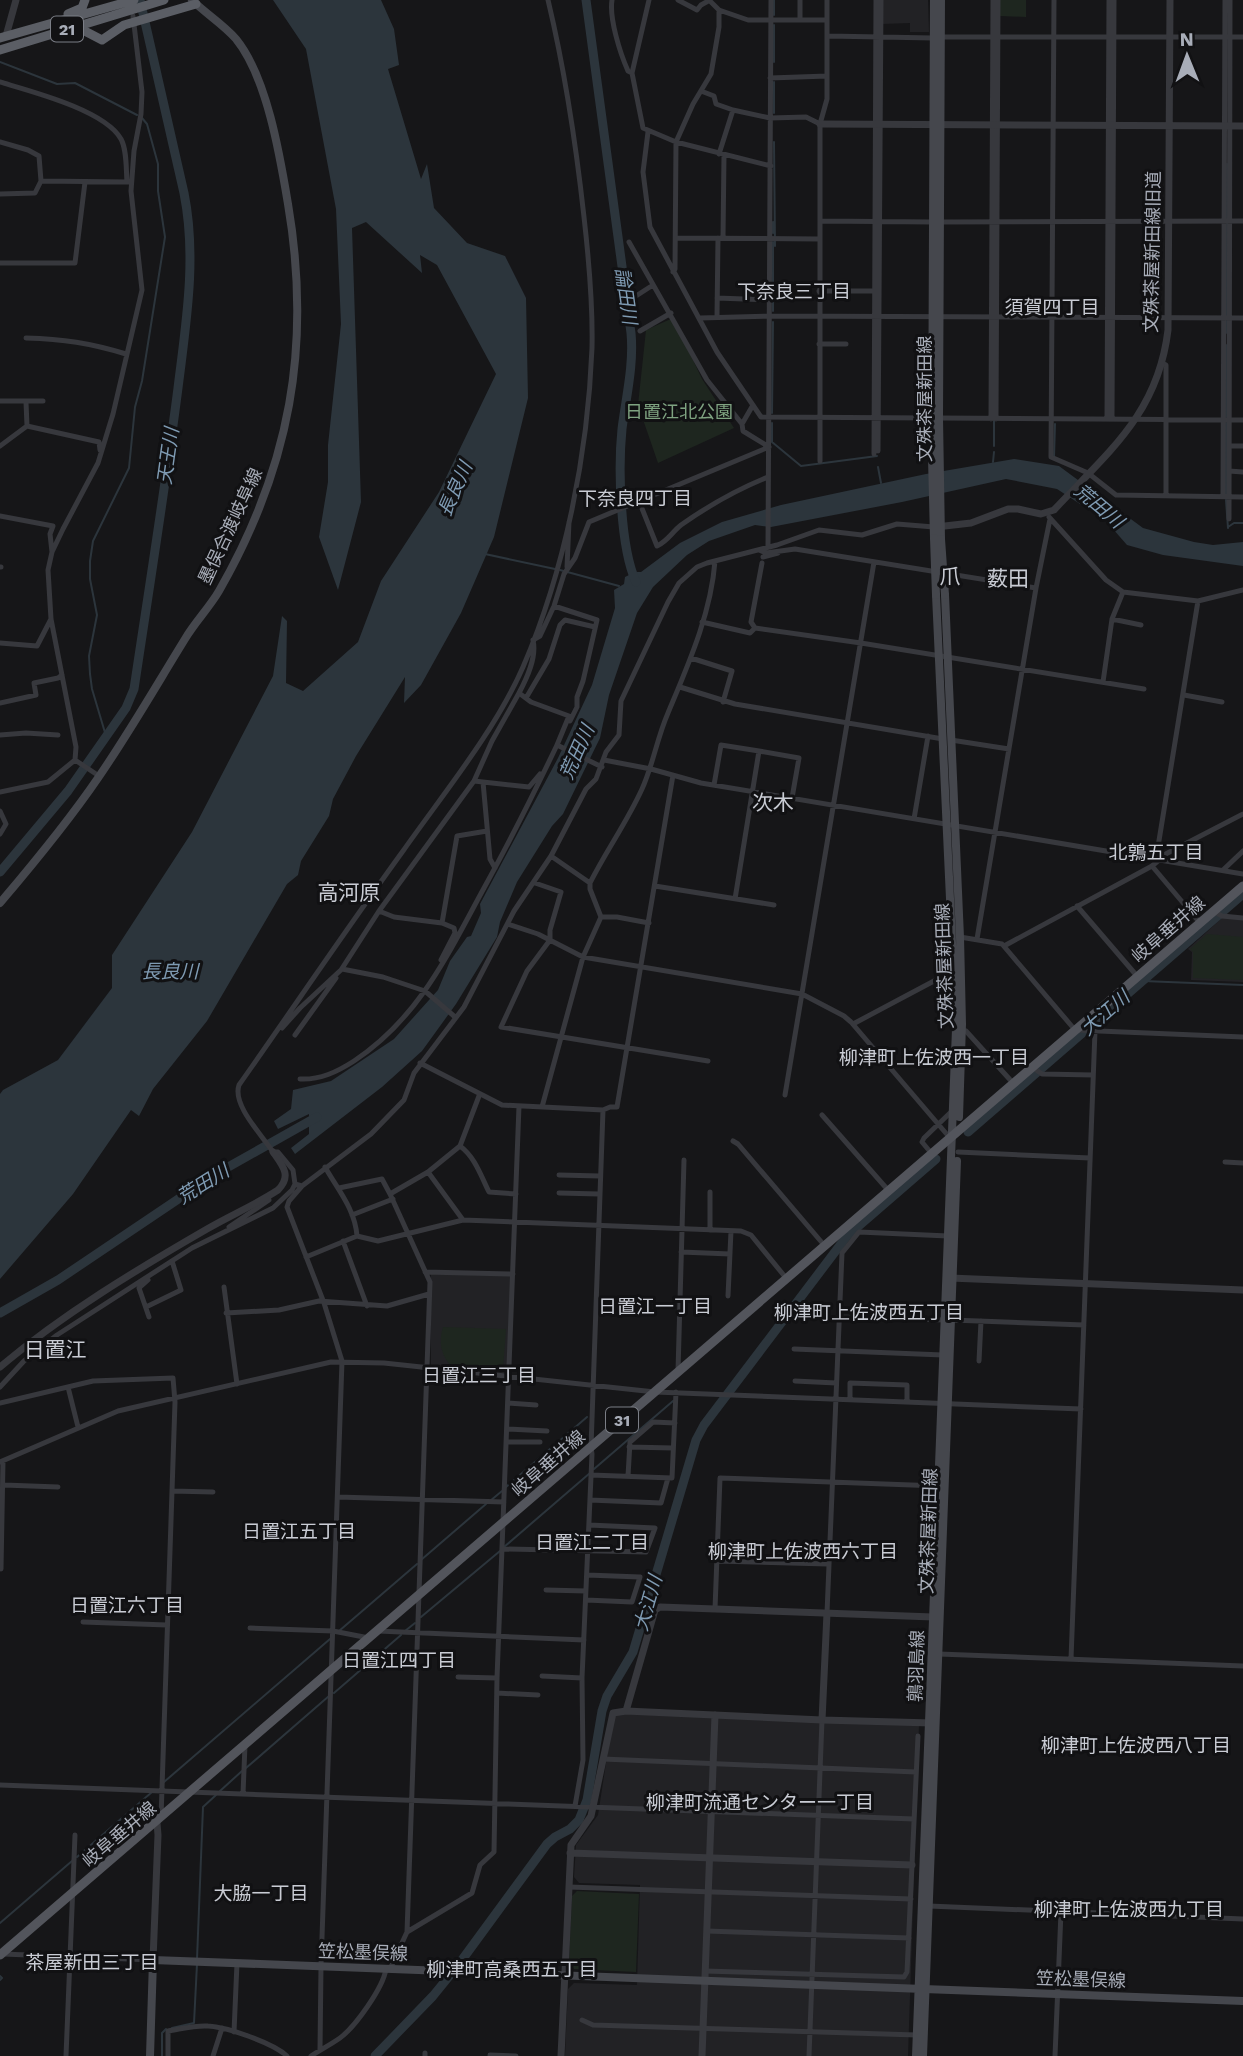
<svg xmlns="http://www.w3.org/2000/svg" width="1243" height="2056" viewBox="0 0 1243 2056" font-family="'Work Sans','Noto Sans JP',sans-serif">
  <style>
    .built { fill: #222225 }
    .green { fill: #1e261f }
    .water { fill: #2c353c }
    .lines { fill: none; stroke-linecap: round; stroke-linejoin: round }
    .stream { stroke: #2c353c; stroke-width: 2 }
    .river { stroke: #2c353c; stroke-width: 9 }
    .minor { stroke: #37383d; stroke-width: 5 }
    .tertiary { stroke: #37383d; stroke-width: 7 }
    .secondary { stroke: #45474d; stroke-width: 8 }
    .primary { stroke: #53555c; stroke-width: 9 }
    .trunk { stroke: #5b5e65; stroke-width: 9 }
    .secondary-bridge { stroke: #45474d; stroke-width: 8 }
    .labels { text-anchor: middle; dominant-baseline: central; stroke-width: 6; stroke-linejoin: round; paint-order: stroke }
    .shield { fill: #111113; stroke: #7b7e86; stroke-width: 2 }
    .shield-label { font-size: 16px; font-weight: bold; fill: #a8adb8 }
    .street-label { font-size: 18px; fill: #a8adb8; stroke: #111113 }
    .park-label { font-size: 18px; fill: #7fa381; stroke: #111113 }
    .neighbourhood-label { font-size: 19px; fill: #c9ccd4; stroke: #111113 }
    .water-label { font-size: 19px; font-style: italic; fill: #7f9bb3; stroke: #111113 }
    .quarter-label { font-size: 21px; fill: #c9ccd4; stroke: #111113 }
  </style>
  <rect width="100%" height="100%" fill="#161618"/>
  <!-- built -->
  <path class="built" d="M882,0H928L929,32H910V23L882,24Z
    M1223,917L1243,919V982L1191,980L1192,952L1188,949Z
    M431,1274L511,1276L508,1370L505,1373L431,1366Z
    M620,1713L919,1725L908,2056H565L568,1989L574,1983L637,1985L640,1885L579,1883L574,1877L576,1845L598,1815L613,1718Z"/>
  <!-- green -->
  <path class="green" d="M1000,0H1026V17L1000,16Z
    M673,318L702,379L734,428L658,463L638,405L646,330Z
    M1207,934L1243,937V980L1193,978V952L1190,949Z
    M443,1327L506,1329L503,1370L451,1366C440,1354 439,1341 443,1327Z
    M577,1891L639,1894L636,1972L574,1969L569,1963L572,1896Z"/>
  <!-- water -->
  <path class="water" d="M273,0H381L394,29L399,65L388,69L421,179L427,164L434,208L467,243L505,256L526,298L528,398L494,537L461,613L421,685L404,703L405,677L356,756L333,799L329,816L301,861L298,875L287,884L207,1021L153,1089L139,1116L131,1110L73,1194L0,1279V1094L3,1090L58,1060L112,988V955L192,832L273,676L282,616L287,621L286,683L303,691L358,642L381,581L439,492L496,374L437,265L420,255L422,273L366,222L352,228L361,502L338,590L319,537L328,482V445L341,324L336,209L306,49Z
    M1014,459L1059,466L1143,528L1194,542L1213,545L1243,542V566L1163,555L1127,545L1106,521L1057,489L1006,479L902,502L771,527L755,525L709,541L687,555L653,587L637,613L609,695L600,738L563,814L552,826L517,882L500,922L497,937L456,1004L422,1051L382,1087L295,1154L291,1148L309,1134V1114L278,1129L274,1121L291,1109L293,1090L331,1081L394,1039L438,990L450,961L467,937L471,936L481,913L480,904L558,758L592,685L615,608L614,590L624,584L625,577L635,572H641L680,543L722,522L781,505L926,474Z"/>
  <g class="lines">
    <!-- stream -->
    <path class="stream" d="M774,15V0
      M0,62L57,84L75,83L137,115
      M774,62V25
      M774,113V82
      M774,142L775,246
      M1227,218V164
      M773,233V222
      M773,311V242
      M1227,316V224
      M1226,333V321
      M1226,345V417
      M772,413L773,322
      M772,423V442L801,466L877,456
      M994,446V421
      M1054,457L1055,424
      M993,462L994,452
      M878,467L881,483
      M1226,494V423
      M1226,500L1228,528
      M1228,527L1234,523H1243
      M485,554L555,569
      M560,570L619,586
      M106,736L92,689L90,674L89,656L97,615L90,579V561L93,541L129,468L135,407L142,381L165,237L158,191V164L147,124L142,118
      M1143,981L1243,985
      M594,1469L673,1401
      M506,1487L587,1417
      M490,1501L502,1491
      M504,1547L590,1473
      M421,1560L486,1504
      M421,1617L500,1551
      M339,1631L417,1564
      M405,1631L415,1623
      M334,1693L401,1635
      M246,1768L329,1696
      M164,1782L330,1639
      M220,1791L242,1771
      M77,1857L152,1792
      M0,1923L72,1861
      M197,1959L203,1807L216,1795
      M0,1976L2,1978L0,1980
      M172,2028L194,2023L197,1964
      M162,2056V2033L166,2029"/>
    <!-- river -->
    <path class="river" d="M586,0L631,333C634,365 626,397 622,429C618,468 620,547 636,582
      M0,872L68,791L126,708L134,689C149,589 165,489 178,388C186,323 197,258 184,193L140,0
      M968,1132L1243,894
      M0,1313L58,1280L214,1175L317,1117
      M375,2056L433,1996L459,1964L547,1844L555,1837L570,1829L579,1820L587,1800L602,1711L607,1696L633,1652L696,1440L704,1425L847,1236L936,1159"/>
    <!-- minor -->
    <path class="minor" d="M612,0C609,18 620,53 628,71L632,73
      M649,0L632,73L643,128L676,142L771,166
      M678,0L697,10L701,5L710,0
      M800,0V20
      M1054,0L1051,457L1088,473L1116,495L1243,497
      M719,10L748,20H827
      M828,36L933,38
      M941,37H1243
      M770,78L827,76
      M0,82C30,91 105,110 121,139C127,150 126,169 127,182
      M701,91L714,96L716,104L733,110
      M648,132L643,172L650,227L717,352L761,417L932,418
      M0,142L28,150L39,156L41,181
      M719,154L733,110L770,118L806,117L820,124
      M0,194L35,193L41,181L128,182
      M820,221L933,222
      M940,222L1243,221
      M676,238L819,239
      M723,238L724,155
      M629,242L707,380L742,424
      M0,263H75L85,182
      M673,272L675,269L676,142L693,104L711,74L719,27V10L710,1
      M819,291H875
      M636,296L653,285
      M717,298L770,300
      M717,316L718,238
      M700,318L770,316L1243,318
      M640,331L671,313
      M26,338C63,339 90,343 126,354
      M819,344H846
      M1162,363L1166,365V496
      M0,401H43
      M26,402L27,426
      M753,405L742,424L743,431L769,447
      M939,418L1243,420
      M991,419L993,0
      M996,419L998,0
      M1107,419L1109,0
      M1112,419L1114,0
      M0,446L27,426L99,442L100,450
      M1229,446H1243
      M878,451L881,0
      M874,454L876,0
      M820,461V124L827,99V0
      M1229,471L1243,472
      M1223,497L1225,0
      M639,501L657,546C668,541 672,532 681,525C708,506 738,489 768,477
      M0,516L53,526L50,534L52,552
      M1049,517L1106,580L1123,592L1198,601L1243,590
      M1229,519L1230,0
      M768,547L771,0
      M759,550L766,553L795,549L1036,588
      M763,557L778,553
      M0,567H1
      M567,567L569,522
      M554,606L597,620L583,681L577,697V707L570,721
      M1112,619L1141,625
      M702,622L750,633L755,628L861,643L1144,689
      M755,628L751,622L762,563
      M533,640L540,636L554,606L564,574L575,558L589,522L769,447
      M533,640C537,657 527,678 519,693L531,702L569,716L557,745L602,767
      M0,643L37,646L51,619
      M691,658L732,671L723,702
      M1103,682L1112,619L1123,592
      M680,687L735,704L943,739
      M519,693L492,741L474,781L529,787L540,774
      M1184,695L1222,702
      M526,698L549,659L560,625L565,620L595,627
      M0,703L36,695L34,683L58,678L62,675
      M0,735L26,733L58,735
      M951,740L1009,749
      M759,751L799,758L792,798
      M75,760L99,776
      M604,760L651,769L701,783L1243,874
      M483,782L490,859L495,868
      M714,785L721,745L759,751L735,899
      M0,792L48,782L75,760L76,747L51,619L48,570L52,552L63,529L98,463L113,414L142,290L131,191L134,151L141,114L142,92L133,16
      M0,811L6,824L0,834
      M914,819L928,736
      M551,856L590,883
      M1156,859L1198,601
      M1156,859L1243,814
      M1152,866L1200,923
      M1223,870L1243,851
      M535,883L561,892L550,930V940L527,971L501,1027L708,1061
      M655,886L774,905
      M1077,906L1137,976
      M1213,911L1222,916L1243,918
      M601,917H617L649,923
      M442,923L457,836L487,831
      M508,924L538,934L583,957L802,994L844,1016L851,1022L950,1138
      M960,937L1002,944L1075,1030L1243,1037
      M977,939L1036,588L1050,519
      M1004,946L1152,866L1159,860
      M441,960L455,933L454,928L442,923L394,917L379,911L474,781
      M341,970L379,911
      M853,1024L949,973L954,972
      M282,1028L300,1008L342,969L383,977L425,991L455,1017
      M962,1030L966,1031L1013,1083
      M295,1035L336,978
      M420,1063L502,1105L603,1110L610,1107H617L673,775
      M1032,1067L1042,1074L1093,1075
      M300,1079C320,1080 337,1072 354,1061C419,1018 448,954 484,888C510,841 534,793 557,745
      M785,1095L874,562
      M542,1107L583,957L601,917L590,889V883C606,851 627,822 642,789C653,765 657,738 668,713C688,665 711,614 715,561
      M822,1115L888,1190
      M733,1141L738,1144L824,1245
      M460,1146C475,1157 481,1176 489,1192L516,1194
      M958,1152L1090,1158
      M932,1154L922,1142L924,1138L952,1111
      M1225,1162L1243,1163
      M325,1167C338,1190 355,1209 357,1236
      M428,1172L463,1220
      M559,1175L600,1176
      M302,1186L371,1134L404,1100L414,1073L464,1007L514,911L551,856L586,789L596,779L606,752L619,735L621,701L668,602L679,583L697,567L707,563L777,545L819,530L862,535L897,524L934,527
      M339,1188L382,1179L390,1194
      M559,1193L599,1194
      M352,1215L393,1199
      M229,1227L269,1200L268,1196
      M710,1230V1192
      M343,1241L367,1306
      M681,1252L730,1254
      M306,1257L357,1236L378,1241L463,1220L741,1231L751,1235L786,1278
      M425,1272L513,1274
      M148,1280L139,1288L149,1317
      M224,1287L237,1384
      M728,1296L731,1231
      M146,1307L181,1290L172,1261
      M226,1313L279,1310L319,1301L387,1306L429,1294
      M838,1317L945,1320
      M952,1320L1084,1325
      M794,1349L943,1355
      M979,1361L981,1321
      M678,1371L684,1160
      M795,1381L836,1383
      M0,1387L24,1361L57,1335L192,1248L273,1208L292,1190L295,1184
      M68,1387L78,1427
      M850,1399V1383L907,1385V1401
      M0,1403L93,1381L173,1378L175,1402L161,1818
      M508,1403L536,1405
      M508,1429L547,1431
      M507,1442H540
      M629,1447L673,1448
      M0,1462L118,1411L331,1362L384,1363L655,1392L1081,1409
      M591,1475L672,1478L676,1392
      M628,1476L630,1442L653,1422L675,1423
      M4,1485L58,1487
      M172,1491L213,1492
      M338,1497L504,1502
      M590,1500L661,1503L668,1478
      M503,1549L646,1552L655,1528L589,1525
      M716,1561L828,1564
      M1,1569L3,1461
      M546,1590L586,1591
      M586,1600L632,1602L640,1577L587,1575
      M715,1609L720,1478L939,1486
      M827,1613L842,1253L859,1232L948,1236
      M83,1622L167,1625
      M250,1628L333,1631L369,1638
      M378,1631L584,1640
      M939,1654L1243,1666
      M1071,1659L1095,1031
      M542,1676L582,1678
      M458,1677L497,1678
      M497,1693L538,1695
      M603,1759L916,1772
      M0,1785L914,1819
      M243,1794L245,1745
      M575,1806L583,1760L582,1678L592,1454L591,1447L603,1110
      M569,1887L911,1899
      M929,1906L1243,1919
      M707,1931L909,1938
      M407,1932L472,1893L480,1865L494,1852L497,1678L519,1106
      M3,1954L153,1960
      M390,1969L407,1932L430,1282L390,1194L428,1172L460,1146L479,1096
      M705,1971L904,1977L907,1972L918,1736
      M582,2020L593,2025L917,2035
      M234,2032L237,1963
      M320,2050L321,1966L342,1361L324,1303L287,1207L289,1201L302,1186L295,1184L293,1170L278,1152H273C262,1135 232,1105 239,1085C294,1007 347,928 403,851C443,794 495,731 523,667C565,570 588,453 592,348C593,304 589,261 584,217C576,145 565,71 548,0
      M490,2055L516,2056
      M66,2056L75,1835
      M168,2056V2031C181,2029 195,2025 208,2026C227,2027 273,2043 287,2056
      M213,2056L222,2028
      M311,2056C320,2050 330,2045 340,2038C355,2027 383,1988 386,1969
      M425,2056V2053
      M809,2056L822,1720
      M1055,2056L1061,1912"/>
    <!-- tertiary -->
    <path class="tertiary" d="M6,36L16,0
      M820,124L1243,126
      M936,527L971,523L1008,509H1018L1041,514L1054,510C1108,452 1158,414 1168,330L1170,0
      M950,1278L1243,1290
      M0,1367C63,1314 136,1270 207,1229C231,1215 255,1205 278,1190C292,1176 283,1166 273,1152
      M827,1613L822,1720L932,1723
      M626,1711L655,1610L660,1607L933,1617
      M570,1853L912,1865
      M153,1960L158,1835L157,1823
      M561,2056L571,1845L591,1816L613,1713L626,1711L822,1720
      M702,2056L715,1715"/>
    <!-- secondary -->
    <path class="secondary" d="M934,0L932,458L934,538
      M941,539L939,418L941,0
      M945,595L960,937L962,1024L959,1117
      M0,903C34,863 68,822 98,778C129,733 156,686 185,639C195,622 209,608 219,591C290,467 312,346 288,204C280,156 267,77 236,39C223,24 206,14 192,0
      M150,2056L153,1960L1243,2001
      M916,2056L956,1029L936,595
      M923,2056L957,1161"/>
    <!-- primary -->
    <path class="primary" d="M0,1955C415,1600 828,1241 1243,886"/>
    <!-- trunk -->
    <path class="trunk" d="M68,14L82,8L85,0
      M77,27L102,40L124,25L196,4
      M0,38L134,0
      M0,50L164,0"/>
    <!-- secondary-bridge -->
    <path class="secondary-bridge" d="M934,538L936,595
      M941,539L945,595"/>
  </g>
  <g class="labels">
    <!-- shield labels -->
    <g class="shield">
      <rect x="51" y="16.5" width="32" height="25" rx="5"/>
      <rect x="606" y="1407.5" width="32" height="25" rx="5"/>
    </g>
    <g class="shield-label">
      <text x="67" y="29">21</text>
      <text x="622" y="1420">31</text>
    </g>
    <!-- street labels -->
    <g class="street-label">
      <text transform="translate(1152 252) rotate(-89)">文殊茶屋新田線旧道</text>
      <text transform="translate(924 399) rotate(-90)">文殊茶屋新田線</text>
      <text transform="translate(230 526) rotate(-65)">墨俣合渡岐阜線</text>
      <text transform="translate(1168 929) rotate(-41)">岐阜垂井線</text>
      <text transform="translate(944 966) rotate(-92)">文殊茶屋新田線</text>
      <text transform="translate(548 1463) rotate(-41)">岐阜垂井線</text>
      <text transform="translate(928 1531) rotate(-88)">文殊茶屋新田線</text>
      <text transform="translate(916 1666) rotate(-88)">鶉羽島線</text>
      <text transform="translate(119 1834) rotate(-40)">岐阜垂井線</text>
      <text transform="translate(363 1952) rotate(2)">笠松墨俣線</text>
      <text transform="translate(1081 1979) rotate(2)">笠松墨俣線</text>
    </g>
    <!-- park labels -->
    <g class="park-label">
      <text x="679" y="411">日置江北公園</text>
    </g>
    <!-- neighbourhood labels -->
    <g class="neighbourhood-label">
      <text x="794" y="291">下奈良三丁目</text>
      <text x="1052" y="307">須賀四丁目</text>
      <text x="635" y="498">下奈良四丁目</text>
      <text x="1156" y="852">北鶉五丁目</text>
      <text x="934" y="1057">柳津町上佐波西一丁目</text>
      <text x="655" y="1306">日置江一丁目</text>
      <text x="869" y="1312">柳津町上佐波西五丁目</text>
      <text x="479" y="1375">日置江三丁目</text>
      <text x="299" y="1531">日置江五丁目</text>
      <text x="592" y="1542">日置江二丁目</text>
      <text x="803" y="1551">柳津町上佐波西六丁目</text>
      <text x="127" y="1605">日置江六丁目</text>
      <text x="399" y="1660">日置江四丁目</text>
      <text x="1136" y="1745">柳津町上佐波西八丁目</text>
      <text x="760" y="1802">柳津町流通センター一丁目</text>
      <text x="261" y="1893">大脇一丁目</text>
      <text x="1129" y="1909">柳津町上佐波西九丁目</text>
      <text x="92" y="1962">茶屋新田三丁目</text>
      <text x="512" y="1969">柳津町高桑西五丁目</text>
    </g>
    <!-- water labels -->
    <g class="water-label">
      <text transform="translate(626 296) rotate(82)">論田川</text>
      <text transform="translate(168 456) rotate(-82)">天王川</text>
      <text transform="translate(455 489) rotate(-66)">長良川</text>
      <text transform="translate(1099 506) rotate(40)">荒田川</text>
      <text transform="translate(577 752) rotate(-66)">荒田川</text>
      <text x="170" y="971">長良川</text>
      <text transform="translate(1105 1013) rotate(-41)">大江川</text>
      <text transform="translate(203 1184) rotate(-32)">荒田川</text>
      <text transform="translate(648 1603) rotate(-74)">大江川</text>
    </g>
    <!-- quarter labels -->
    <g class="quarter-label">
      <text x="950" y="575">爪</text>
      <text x="1008" y="578">薮田</text>
      <text x="773" y="802">次木</text>
      <text x="349" y="892">高河原</text>
      <text x="55" y="1349">日置江</text>
    </g>
  </g>
  <!-- north arrow -->
  <g transform="translate(1187 56) rotate(359)" stroke="#111113" stroke-width="5" paint-order="stroke">
  <path d="M0-5L12 26L0 18L-12 26Z" fill="#a8adb8"/>
  <text y="-10" font-size="19" font-weight="bold" text-anchor="middle" fill="#a8adb8">N</text>
  </g>
</svg>
